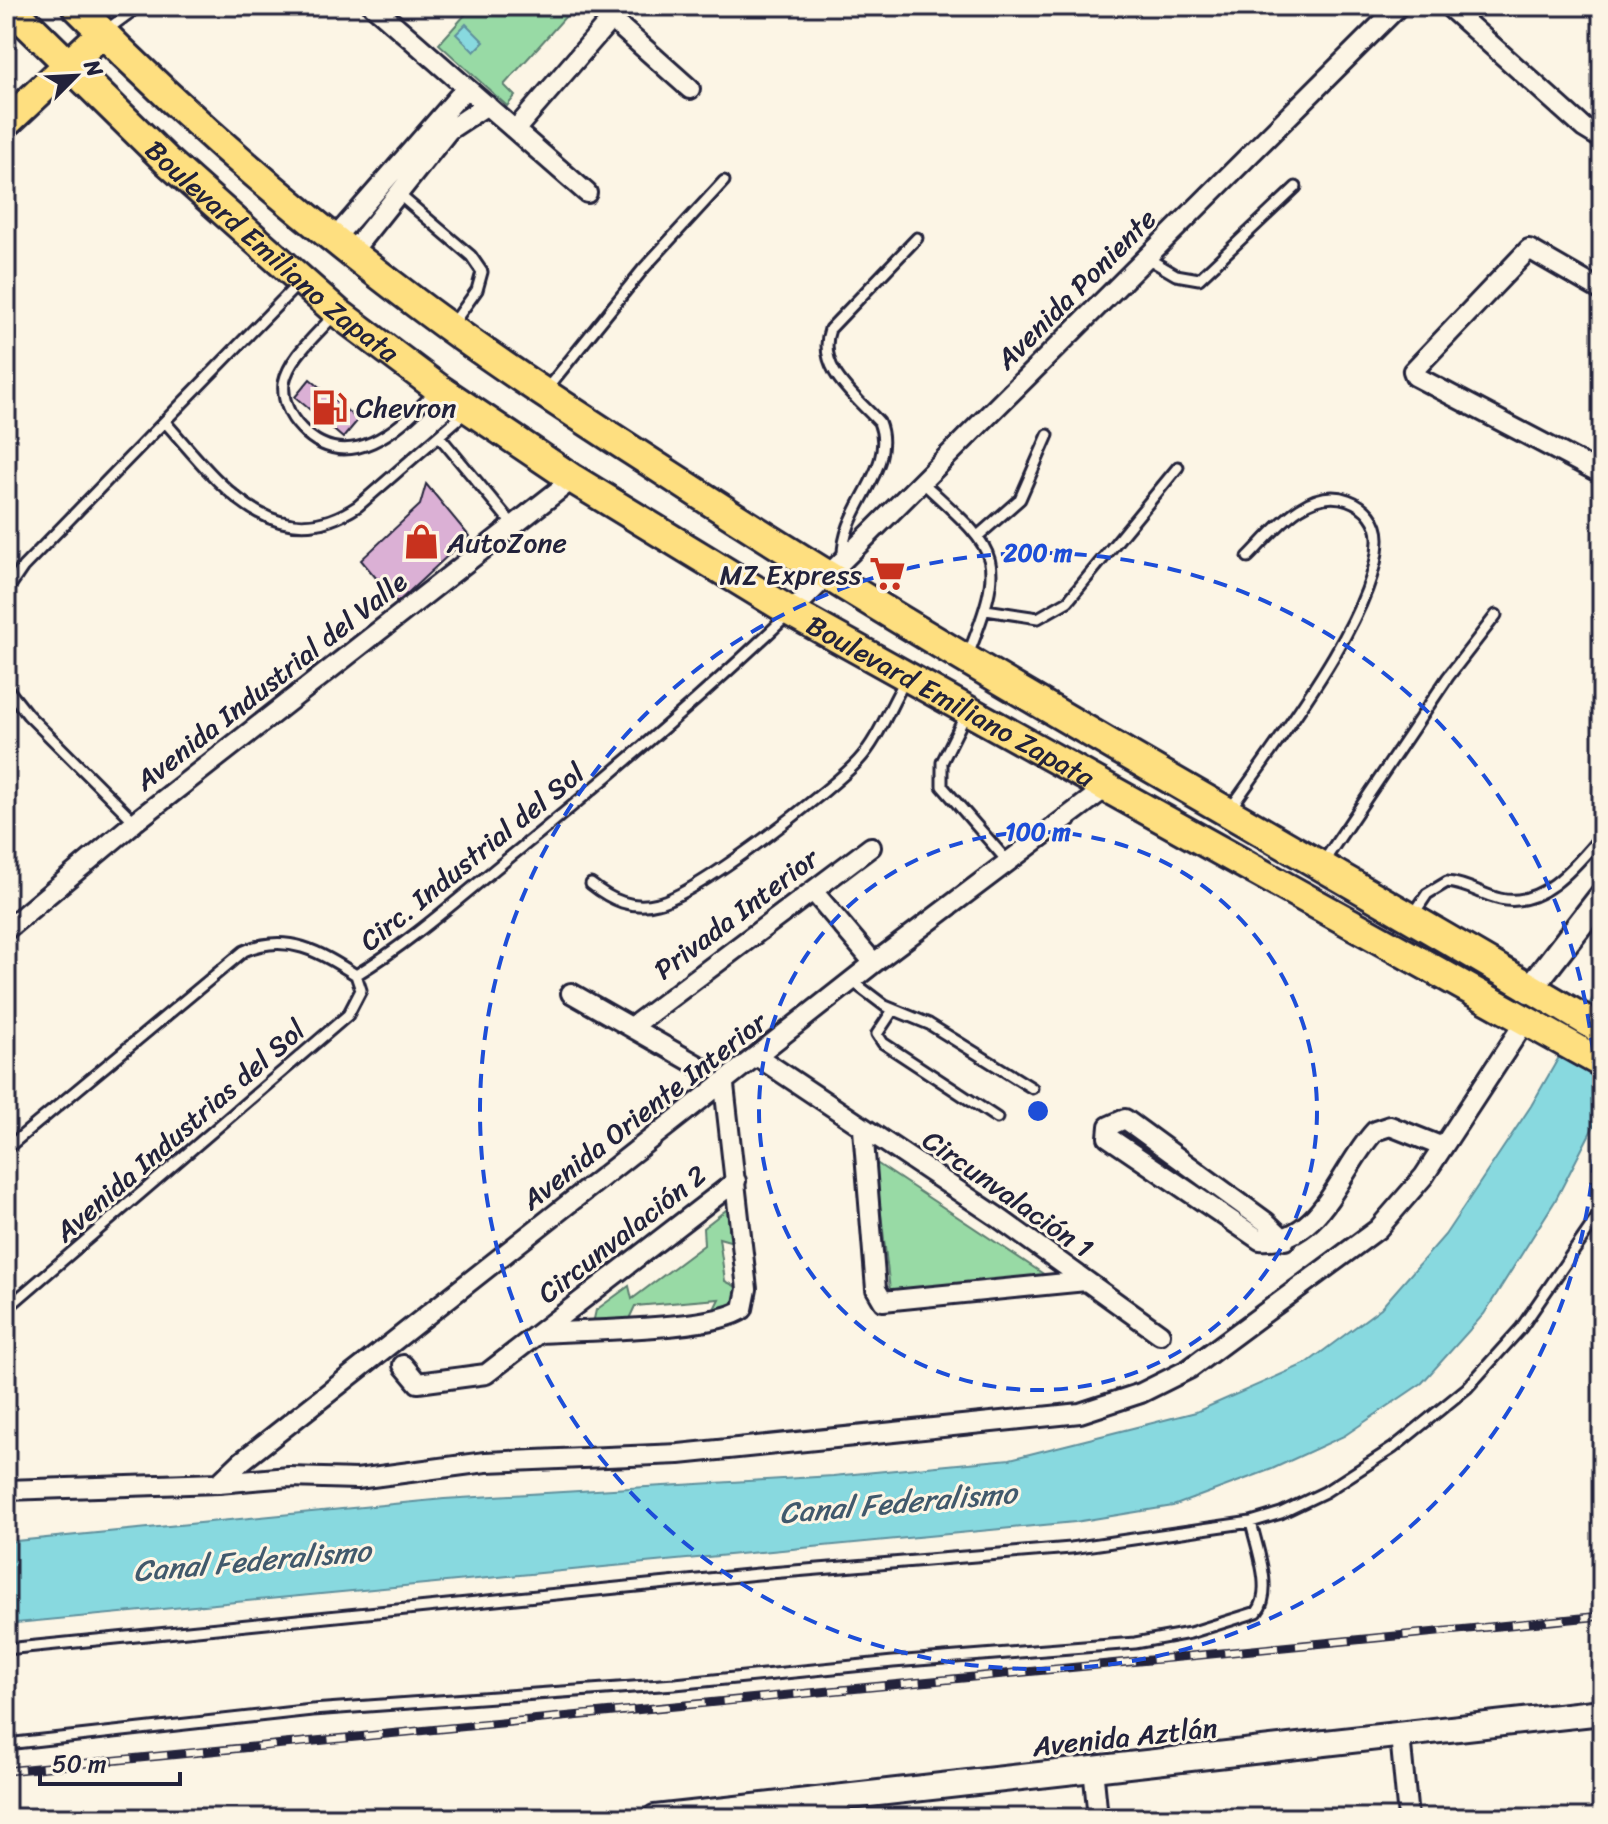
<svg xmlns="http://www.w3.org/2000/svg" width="1608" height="1824" viewBox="0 0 1608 1824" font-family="Sriracha,sans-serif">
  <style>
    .green { fill: #98daa5; stroke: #5d7e70; stroke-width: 2 }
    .water { fill: #88d9df; stroke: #5f909d; stroke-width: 2 }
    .building { fill: #dbb0d5; stroke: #22223b; stroke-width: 2 }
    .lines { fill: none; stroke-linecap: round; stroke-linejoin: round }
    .lane-casing { stroke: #22223b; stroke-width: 15 }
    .street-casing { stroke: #22223b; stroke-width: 24 }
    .secondary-casing { stroke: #22223b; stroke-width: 30 }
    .primary-casing { stroke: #22223b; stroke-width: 34 }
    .lane { stroke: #fcf5e5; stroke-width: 9 }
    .street { stroke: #fcf5e5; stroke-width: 18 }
    .secondary { stroke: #fcf5e5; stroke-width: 24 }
    .primary { stroke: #fedf80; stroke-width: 28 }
    .rail-casing { stroke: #22223b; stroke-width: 9 }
    .rail { stroke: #fcf5e5; stroke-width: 6; stroke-dasharray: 18; stroke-linecap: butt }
    .ring { fill: none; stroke: #1d4ed8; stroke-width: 4; stroke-dasharray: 14 10 }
    .labels { text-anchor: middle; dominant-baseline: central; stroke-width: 6; stroke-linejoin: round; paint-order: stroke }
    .street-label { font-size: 28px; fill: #22223b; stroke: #fcf5e5 }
    .poi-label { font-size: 28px; fill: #22223b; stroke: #fcf5e5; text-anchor: start }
    .water-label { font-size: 30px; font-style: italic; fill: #41596c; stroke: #fcf5e5 }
    .centre { fill: #1d4ed8; stroke: #fcf5e5; stroke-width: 4 }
    .ring-label { font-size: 24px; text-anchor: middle; font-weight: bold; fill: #1d4ed8; stroke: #fcf5e5; stroke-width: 6; stroke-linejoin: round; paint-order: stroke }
  </style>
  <rect width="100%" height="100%" fill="#fcf5e5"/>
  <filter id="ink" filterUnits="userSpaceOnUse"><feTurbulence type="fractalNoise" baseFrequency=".0125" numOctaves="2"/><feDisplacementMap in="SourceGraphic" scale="16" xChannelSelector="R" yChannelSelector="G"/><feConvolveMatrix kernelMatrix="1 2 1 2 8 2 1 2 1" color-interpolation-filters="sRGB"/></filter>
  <g filter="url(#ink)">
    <!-- green -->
    <path class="green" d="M473,6H575L504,85L515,96L507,106L439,44Z
      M875,1162L1045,1275L890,1290Z
      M730,1207L733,1242L719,1238L725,1281L739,1288L742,1309L712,1313L719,1299L635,1306L628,1321L599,1326L594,1319L596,1310L629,1286L632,1299L704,1245L703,1228Z"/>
    <!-- water -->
    <path class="water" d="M466,24L484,42L474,52L456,34Z
      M1602,982V1110L1555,1201L1484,1314L1422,1383L1344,1436L1272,1469L1173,1506L1075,1522L6,1624V1542L444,1499L833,1476L1010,1459L1196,1412L1307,1363L1381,1308L1445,1235L1531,1106Z"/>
    <!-- building -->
    <path class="building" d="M310,379L358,420L343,438L295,397Z
      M426,484L469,536L397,603L361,560L420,505Z"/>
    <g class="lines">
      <defs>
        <path id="lane" d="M105,31L139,6
          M396,192L471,256L482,272L477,290L452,325
          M1147,258L1176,275L1199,279L1296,187
          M335,314C318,334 289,357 284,383C282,400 290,417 301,428C347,477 401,429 435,391
          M545,391L644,268L724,181
          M165,422C215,478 273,563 358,506L466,412
          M439,436L514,526
          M922,482C998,552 1008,554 968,655
          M979,535L1020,499L1048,435
          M843,560C840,507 898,470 879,422C854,395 816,368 830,329L917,238
          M6,592L23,567L299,283
          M986,610L1038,618L1068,601L1178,467
          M6,687L28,715L135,822
          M967,712L942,762V786L1009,863
          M1229,811C1272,748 1377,615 1378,541C1379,521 1365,506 1348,500C1308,485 1273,532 1248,557
          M1322,864L1448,677L1496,615
          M591,884C611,900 632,910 658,903C697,894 829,792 858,761C878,740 890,706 905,681
          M1413,915L1427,894L1447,882C1469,884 1481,895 1500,899C1543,909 1578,863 1602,835
          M356,975C409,943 457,900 505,861C603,782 698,701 789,614
          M852,981L885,1006L929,1024L1032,1088
          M893,1010L877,1034L883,1043L997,1118
          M6,1149L244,951C287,932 320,952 356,975
          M6,1309L348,1015L361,990L356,975
          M6,1649L758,1574L1071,1548L1251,1522L1281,1513L1325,1492L1393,1448L1467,1388L1521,1328L1602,1210
          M6,1744L312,1710L675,1684L893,1662L1135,1643L1190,1633L1257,1612C1274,1591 1256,1546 1251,1522"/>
        <path id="street" d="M373,6L587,193
          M597,6L690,89
          M1448,6L1584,128L1602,139
          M515,130L611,19
          M334,239L466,88
          M351,253L449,130L487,105
          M1602,291L1529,249L1413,371L1415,376L1602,474
          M791,612L1399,6
          M813,891L874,963
          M6,930L135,822L573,479
          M571,993L701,1067
          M633,1026L871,847
          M758,1057L996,1216L1160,1334
          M863,1129L876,1289L883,1301L1086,1281
          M1285,1240L1266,1222L1125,1119L1109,1126L1108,1137L1260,1240C1321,1245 1340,1168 1375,1131L1390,1126L1443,1147
          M541,1333C582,1330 716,1330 743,1309L747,1289L724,1085
          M403,1365L418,1383L486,1374L736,1181
          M219,1483L242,1461L874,963L1107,787
          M6,1490L219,1483L289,1477L357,1479L486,1462L679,1454L1080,1413L1141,1393L1189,1369L1378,1229L1424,1176L1526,1020
          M1400,1735L1408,1818
          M1093,1768L1098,1818"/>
        <path id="secondary" d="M1529,990L1602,896
          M655,1818L1602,1712"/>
        <g id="primary">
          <path id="s1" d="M9,6L166,160L337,312L438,388L573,479L791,612L1602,1063"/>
          <path d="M76,6C178,110 287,205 403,293C498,366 601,430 702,496C995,685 1302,851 1602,1030"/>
          <path d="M6,123L102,33"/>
        </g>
      </defs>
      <!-- lane casing -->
      <use href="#lane" class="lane-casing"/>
      <!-- street casing -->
      <use href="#street" class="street-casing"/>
      <!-- secondary casing -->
      <use href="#secondary" class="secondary-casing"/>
      <!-- primary casing -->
      <use href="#primary" class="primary-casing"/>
      <!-- lane -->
      <use href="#lane" class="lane"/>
      <!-- street -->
      <use href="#street" class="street"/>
      <!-- secondary -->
      <use href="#secondary" class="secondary"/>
      <!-- primary -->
      <use href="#primary" class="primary"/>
      <defs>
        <path id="rail" d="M6,1771L1602,1616"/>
      </defs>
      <!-- rail casing -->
      <use href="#rail" class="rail-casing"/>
      <!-- rail -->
      <use href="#rail" class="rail"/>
    </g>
  </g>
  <!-- distance rings -->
  <g class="ring">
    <circle cx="1038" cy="1111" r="279"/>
    <circle cx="1038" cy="1111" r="558"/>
  </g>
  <!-- icons -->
  <defs>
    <symbol id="fuel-bare" viewBox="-9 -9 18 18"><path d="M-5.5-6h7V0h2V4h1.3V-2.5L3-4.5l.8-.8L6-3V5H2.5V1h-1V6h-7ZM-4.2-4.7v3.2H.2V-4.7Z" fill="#c8321e" stroke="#fcf5e5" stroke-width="2.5" paint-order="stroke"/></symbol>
    <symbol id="shop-bare" viewBox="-9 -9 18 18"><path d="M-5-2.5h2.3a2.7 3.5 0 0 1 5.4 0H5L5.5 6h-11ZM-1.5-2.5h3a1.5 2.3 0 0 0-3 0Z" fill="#c8321e" stroke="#fcf5e5" stroke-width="2.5" paint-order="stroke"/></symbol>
    <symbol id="supermarket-bare" viewBox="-9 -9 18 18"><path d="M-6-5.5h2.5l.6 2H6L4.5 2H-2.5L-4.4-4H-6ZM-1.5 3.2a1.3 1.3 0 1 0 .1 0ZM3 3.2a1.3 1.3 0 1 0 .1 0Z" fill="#c8321e" stroke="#fcf5e5" stroke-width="2.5" paint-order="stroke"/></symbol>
  </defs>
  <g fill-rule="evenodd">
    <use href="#fuel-bare" x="304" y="382" width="51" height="51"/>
    <use href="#shop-bare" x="396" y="516" width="51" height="51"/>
    <use href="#supermarket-bare" x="862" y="548" width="51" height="51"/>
  </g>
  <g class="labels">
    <!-- street labels -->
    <g class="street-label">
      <text stroke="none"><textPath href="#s1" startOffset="360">Boulevard Emiliano Zapata</textPath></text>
      <text transform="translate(1076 289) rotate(-45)">Avenida Poniente</text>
      <text transform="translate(271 681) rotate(-38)">Avenida Industrial del Valle</text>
      <text stroke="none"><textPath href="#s1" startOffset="1176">Boulevard Emiliano Zapata</textPath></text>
      <text transform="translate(472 857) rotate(-39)">Circ. Industrial del Sol</text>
      <text transform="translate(736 914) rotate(-37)">Privada Interior</text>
      <text transform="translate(644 1111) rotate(-38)">Avenida Oriente Interior</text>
      <text transform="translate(180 1131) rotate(-41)">Avenida Industrias del Sol</text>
      <text transform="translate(1008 1194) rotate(35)">Circunvalación 1</text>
      <text transform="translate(622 1234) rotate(-38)">Circunvalación 2</text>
      <text transform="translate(1125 1737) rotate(-6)">Avenida Aztlán</text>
    </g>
    <!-- poi labels -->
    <g class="poi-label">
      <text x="356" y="407">Chevron</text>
      <text x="447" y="542">AutoZone</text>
      <text x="862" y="574" text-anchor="end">MZ Express</text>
    </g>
    <!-- water labels -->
    <g class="water-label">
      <text transform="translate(898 1503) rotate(-5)">Canal Federalismo</text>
      <text transform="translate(252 1561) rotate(-5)">Canal Federalismo</text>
    </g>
  </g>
  <circle cx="1038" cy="1111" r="12" class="centre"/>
  <g class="ring-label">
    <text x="1038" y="561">200 m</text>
    <text x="1038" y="840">100 m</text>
  </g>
  <!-- margin -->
  <rect width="1608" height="1824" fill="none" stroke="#fcf5e5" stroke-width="32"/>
  <rect x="16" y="16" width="1576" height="1792" fill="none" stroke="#22223b" stroke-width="3" filter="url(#ink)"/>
  <!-- north arrow -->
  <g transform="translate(76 76) rotate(66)" stroke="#fcf5e5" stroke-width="6" paint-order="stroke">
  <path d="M0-6L14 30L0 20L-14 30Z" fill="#22223b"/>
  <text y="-12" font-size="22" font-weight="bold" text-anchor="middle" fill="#22223b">N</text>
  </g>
  <!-- scale -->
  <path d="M40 1772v12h140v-12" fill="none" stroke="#22223b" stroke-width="4"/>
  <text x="52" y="1772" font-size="24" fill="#22223b" stroke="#fcf5e5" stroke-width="6" paint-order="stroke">50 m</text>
</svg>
